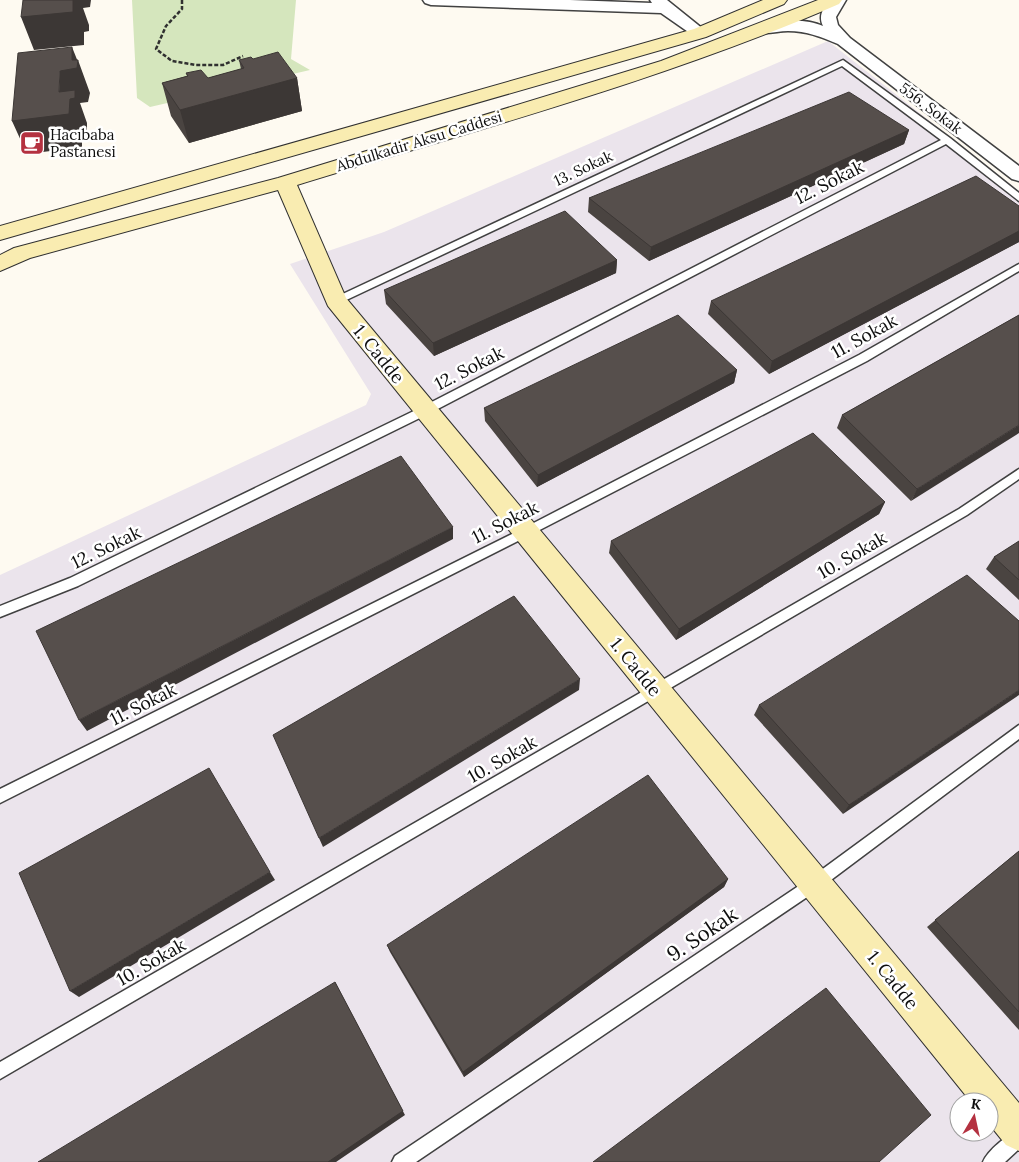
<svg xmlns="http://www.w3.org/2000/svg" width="1019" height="1162" viewBox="0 0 1019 1162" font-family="Lora,serif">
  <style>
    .industrial { fill: #ebe4ec; fill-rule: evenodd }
    .green { fill: #d5e6bd }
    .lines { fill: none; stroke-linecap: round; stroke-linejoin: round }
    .lane-casing { stroke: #414141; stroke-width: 3 }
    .street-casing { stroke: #414141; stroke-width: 3 }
    .secondary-casing { stroke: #303030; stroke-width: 2 }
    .path { stroke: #303030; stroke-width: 2.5; stroke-dasharray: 4 2; stroke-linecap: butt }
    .lane { fill: #fff; fill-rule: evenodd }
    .street { fill: #fff; fill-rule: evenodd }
    .secondary { fill: #f9ecb1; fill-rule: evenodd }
    .wall { fill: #4a4441 }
    .shaded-wall { fill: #3c3735 }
    .building { fill: #564f4c; stroke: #3c3735 }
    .labels { text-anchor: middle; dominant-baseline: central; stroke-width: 5; stroke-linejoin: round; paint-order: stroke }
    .far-street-label { font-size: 15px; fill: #0e0e0e; stroke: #fff }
    .far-poi-label { font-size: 15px; fill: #0e0e0e; stroke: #fff; text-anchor: start }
    .street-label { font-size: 18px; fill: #0e0e0e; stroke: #fff }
    .near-street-label { font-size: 21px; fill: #0e0e0e; stroke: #fff }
  </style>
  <rect width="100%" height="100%" fill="#fefaf1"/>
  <!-- industrial -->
  <path class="industrial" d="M828,41L1019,191V1162H0V575L366,405L371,394L290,264L384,232ZM959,1102H989V1132H959Z"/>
  <!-- green -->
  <path class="green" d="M132,0H296L291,59L310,70L150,107L137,98Z"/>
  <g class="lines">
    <defs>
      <path id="lane" d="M843,60L950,138L1019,193V201L946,144L430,413L78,586L0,617V606L70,578L422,407L941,140L842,66L340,303H332L331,301L332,299Z
        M1019,264V271L867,361L530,535L0,803V789L522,529L859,355Z
        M1019,469V479L967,515L0,1079V1062L959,509Z
        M1019,725V739L819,889L416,1162H392L395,1156L809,879Z
        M1019,1130V1149L1005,1162H983C988,1150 1007,1135 1019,1130Z"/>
      <path id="street" d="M423,0H570L652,3L650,0H667L708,33L706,36H694L661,13L431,5L425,3Z
        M830,0H846L836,17L838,25L850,38L1019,166V181L1012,179L838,44C821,37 807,31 788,31C778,31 767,35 756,32L754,29L756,26C776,21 804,17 823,26C818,16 823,8 830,0Z"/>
      <path id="secondary" d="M763,0H787L784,4L706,37L0,240V226L694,29Z
        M818,0H842L839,4C664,80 479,129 297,185L346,298L1019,1103V1151L1006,1145L989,1124V1102H971L328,306L278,190L30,258L0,271V255L14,248L278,178L661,61Z"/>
    </defs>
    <!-- lane casing -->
    <use href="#lane" class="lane-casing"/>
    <!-- street casing -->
    <use href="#street" class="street-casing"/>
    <!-- secondary casing -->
    <use href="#secondary" class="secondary-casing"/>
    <!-- path -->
    <path class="path" d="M182,0V9L166,26L156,49L172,61L196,65H223L243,56"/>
    <!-- lane -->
    <use href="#lane" class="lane"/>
    <!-- street -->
    <use href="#street" class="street"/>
    <!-- secondary -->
    <use href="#secondary" class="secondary"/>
  </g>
  <!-- wall -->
  <path class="wall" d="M253,59L297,78L302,111L189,143L171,116L162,83L187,76L186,73L208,78L241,69L239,60Z
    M909,130L904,144L649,261L588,212L589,198Z
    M1019,206V242L769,374L708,314L711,301Z
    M617,260L616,273L434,356L386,304L384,290Z
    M1019,315L911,501L837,428L842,415Z
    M737,370L734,383L537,487L485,421L484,408Z
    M885,502L879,514L676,640L609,553L611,541Z
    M1019,541V600L986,569L994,557Z
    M1019,621L843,814L754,715L759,705Z
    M1019,851V1030L927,927Z
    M728,879L724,887L464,1077L390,952L387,945Z"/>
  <!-- shaded-wall -->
  <path class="shaded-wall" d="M65,0H91L90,7L83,8L89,25V31L84,32V45L34,50L21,17Z
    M72,47L78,62V60L90,93L88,102L80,103L87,123V131L82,132V147L27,154L12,121L59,92L60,71L72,60Z
    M297,78L302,111L189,143L180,110Z
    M909,130L904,144L649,261L651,247Z
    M1019,231V242L769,374L772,361Z
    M617,260L616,273L434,356L433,343Z
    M737,370L734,383L537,487L538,475Z
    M1019,425V433L911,501L917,489Z
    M885,502L879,514L676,640L679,629Z
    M453,527V539L87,731L79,720Z
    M580,679L579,690L323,847L319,838Z
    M1019,690V695L843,814L849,805Z
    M270,872L275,880L79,997L70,991Z
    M728,879L724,887L464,1077L463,1072Z
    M335,982L405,1115L336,1162H328Z"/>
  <!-- building -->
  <path class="building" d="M23,0H73V12L21,17Z
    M72,47V60H78L77,68L60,71L59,92L75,90V98L70,99L69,114L12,121L18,53Z
    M278,52L297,78L180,110L162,83L188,76L186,73L201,70L208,78L244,68L239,60L251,57L253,59Z
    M849,92L909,130L651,247L589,198Z
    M976,176L1019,206V231L772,361L711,301Z
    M565,211L617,260L433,343L384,290Z
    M678,315L737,370L538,475L484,408Z
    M1019,315V425L917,489L842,415Z
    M813,433L885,502L679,629L611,541Z
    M401,456L453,527L79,720L36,631Z
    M1019,541V580L994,557Z
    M967,575L1019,621V690L849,805L759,705Z
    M514,596L580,679L319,838L273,735Z
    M209,768L270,872L70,991L19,873Z
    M648,775L728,879L463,1072L387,945Z
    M1019,851V1012L935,920Z
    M335,982L403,1111L328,1162H38Z
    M826,988L931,1115L879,1162H593Z"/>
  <!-- icons -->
  <defs>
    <symbol id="cafe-square" viewBox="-11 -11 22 22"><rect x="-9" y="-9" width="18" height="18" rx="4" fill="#b43140" stroke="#fff"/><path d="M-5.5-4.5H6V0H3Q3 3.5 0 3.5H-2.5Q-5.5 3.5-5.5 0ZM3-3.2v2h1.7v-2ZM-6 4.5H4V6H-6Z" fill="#fff"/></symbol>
  </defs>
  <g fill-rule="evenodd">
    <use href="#cafe-square" x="18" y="129" width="28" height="28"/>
  </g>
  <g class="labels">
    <!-- far-street labels -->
    <g class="far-street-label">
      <text transform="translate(931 108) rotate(37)">556. Sokak</text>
      <text transform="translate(419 141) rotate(-17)">Abdulkadir Aksu Caddesi</text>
      <text transform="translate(583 168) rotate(-25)">13. Sokak</text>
    </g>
    <!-- far-poi labels -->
    <g class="far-poi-label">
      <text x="50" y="134">Hacıbaba<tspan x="50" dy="17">Pastanesi</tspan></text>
    </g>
    <!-- street labels -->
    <g class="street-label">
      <text transform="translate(829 182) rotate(-27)">12. Sokak</text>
      <text transform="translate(864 336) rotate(-29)">11. Sokak</text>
      <text transform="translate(379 354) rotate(51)">1. Cadde</text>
      <text transform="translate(469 368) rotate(-27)">12. Sokak</text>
      <text transform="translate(505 522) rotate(-27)">11. Sokak</text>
      <text transform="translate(106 547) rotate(-26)">12. Sokak</text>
      <text transform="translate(852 555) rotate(-30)">10. Sokak</text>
      <text transform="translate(636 667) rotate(51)">1. Cadde</text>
      <text transform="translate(143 704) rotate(-27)">11. Sokak</text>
      <text transform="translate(502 759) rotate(-30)">10. Sokak</text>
      <text transform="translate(151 962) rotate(-30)">10. Sokak</text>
      <text transform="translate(893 980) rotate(51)">1. Cadde</text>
    </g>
    <!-- near-street labels -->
    <g class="near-street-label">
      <text transform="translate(702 934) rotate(-34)">9. Sokak</text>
    </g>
  </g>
  <!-- north arrow -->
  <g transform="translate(974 1117) rotate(9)"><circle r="24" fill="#ffffff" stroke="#9f9f9f"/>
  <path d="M0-4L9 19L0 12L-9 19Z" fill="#b43140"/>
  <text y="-8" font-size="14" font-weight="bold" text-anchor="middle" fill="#0e0e0e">K</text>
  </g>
</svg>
